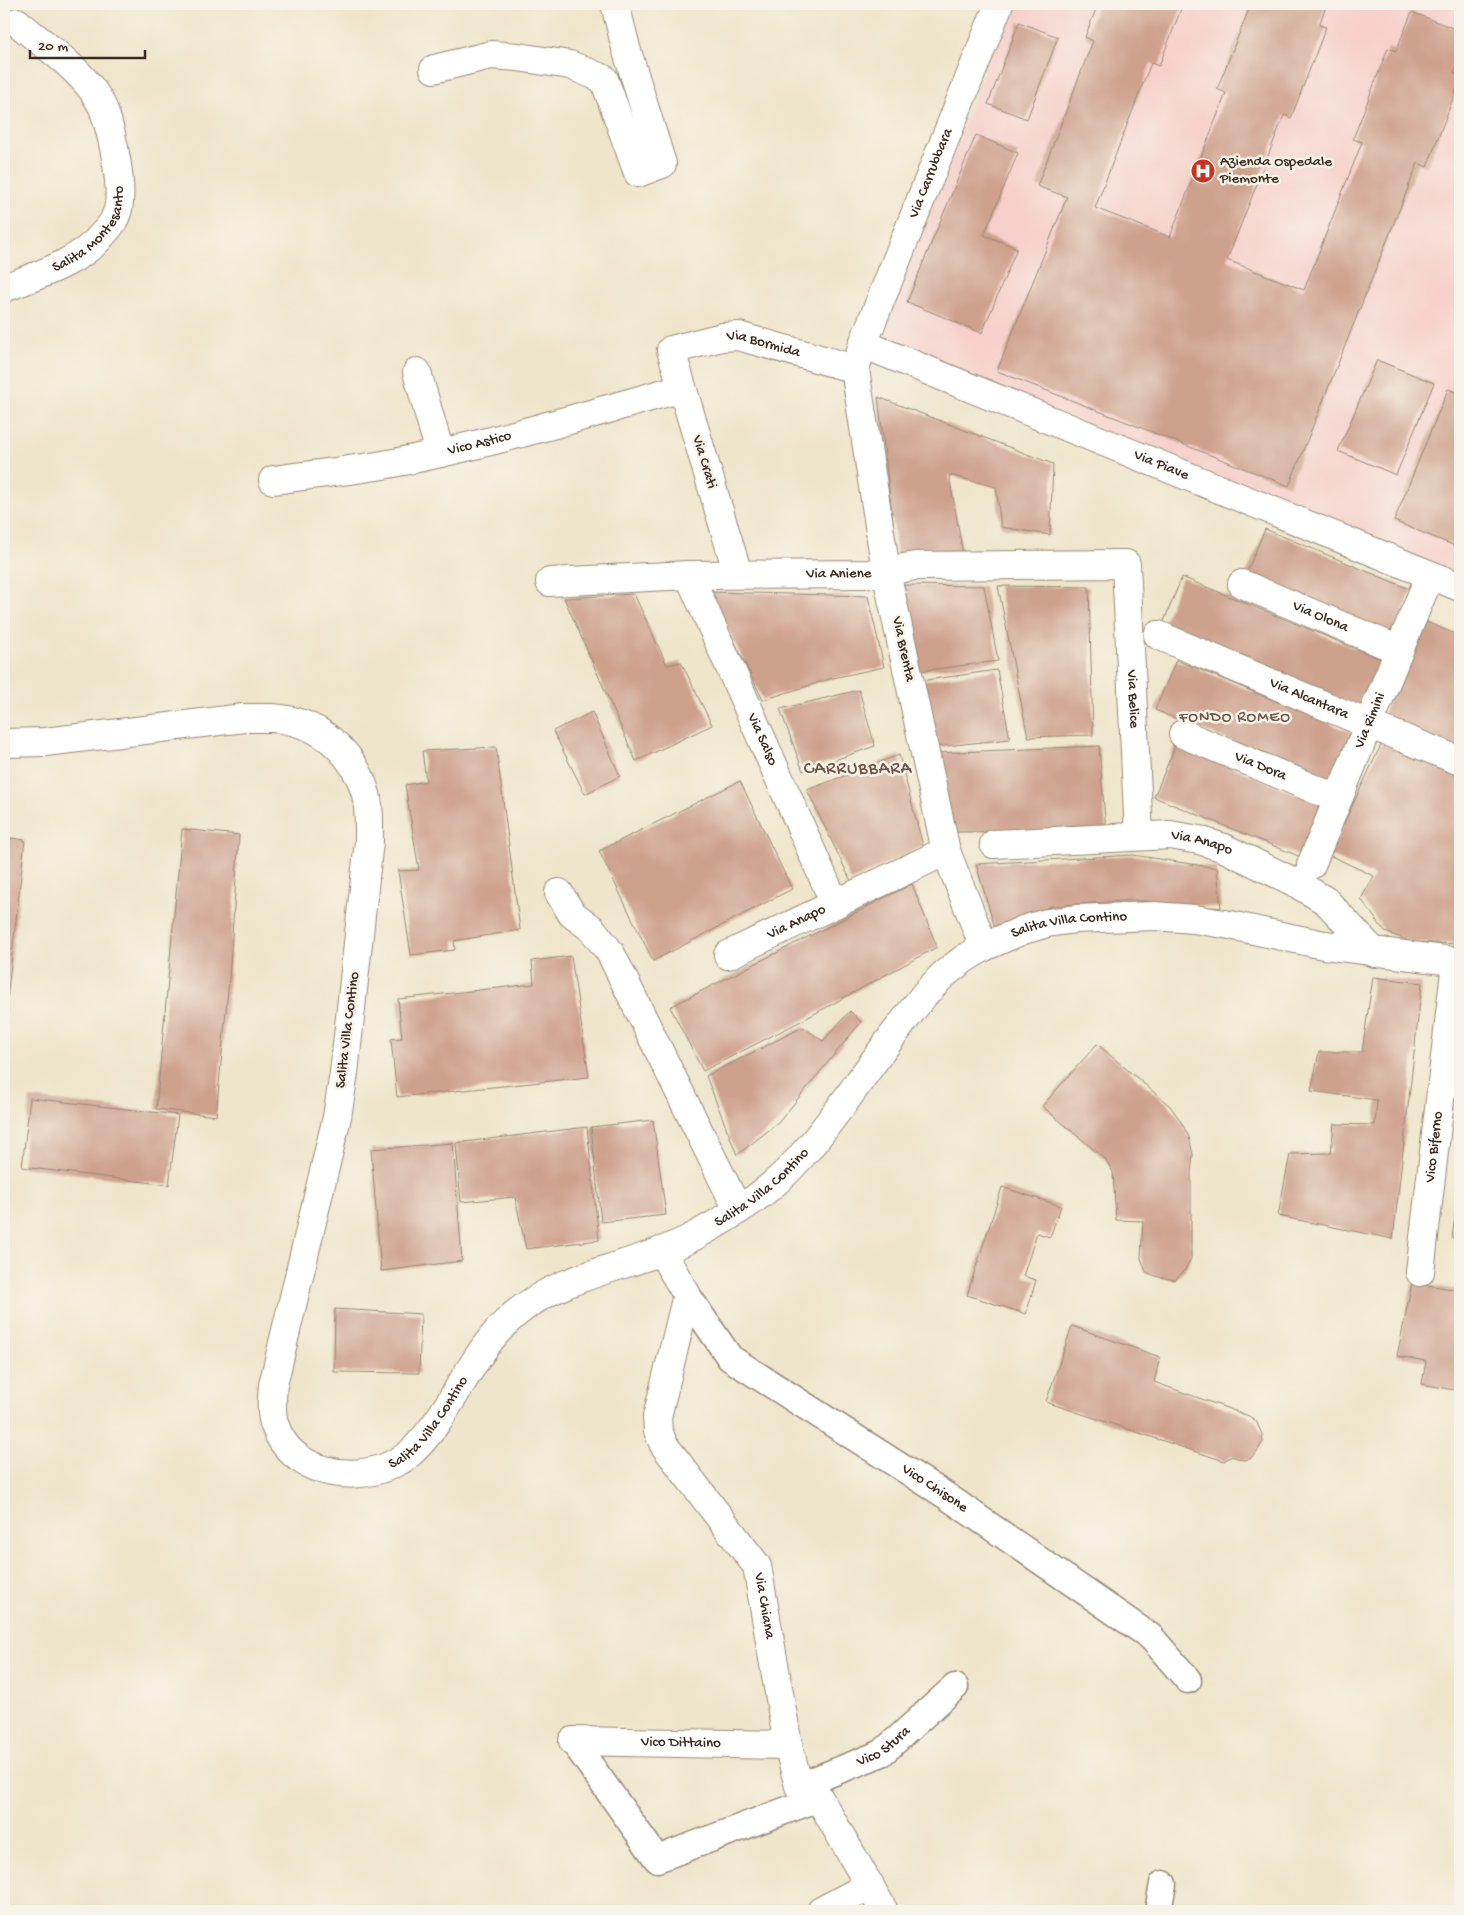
<svg xmlns="http://www.w3.org/2000/svg" width="1464" height="1915" viewBox="0 0 1464 1915" font-family="'Gochi Hand',sans-serif">
  <style>
    .built { fill: #f7d0cb }
    .building { fill: #cea18d }
    .lines { fill: none; stroke-linecap: round; stroke-linejoin: round }
    .pedestrian-casing { stroke: #958874; stroke-width: 29 }
    .minor-casing { stroke: #958874; stroke-width: 30 }
    .pedestrian { stroke: #fff; stroke-width: 26 }
    .minor { stroke: #fff; stroke-width: 28 }
    .labels { text-anchor: middle; dominant-baseline: central; stroke-width: 5; stroke-linejoin: round; paint-order: stroke }
    .poi-label { font-size: 15px; fill: #3b2a1e; stroke: #f7f3e8; text-anchor: start }
    .street-label { font-size: 15px; fill: #3b2a1e; stroke: #f7f3e8 }
    .neighbourhood-label { font-size: 16px; letter-spacing: 1px; fill: #6e5445; stroke: #f7f3e8 }
    .quarter-label { font-size: 18px; letter-spacing: 1px; fill: #6e5445; stroke: #f7f3e8 }
  </style>
  <rect width="100%" height="100%" fill="#f7f3e8"/>
  <filter id="ink" filterUnits="userSpaceOnUse"><feTurbulence type="fractalNoise" baseFrequency=".02" numOctaves="2"/><feDisplacementMap in="SourceGraphic" scale="10" xChannelSelector="R" yChannelSelector="G"/><feConvolveMatrix kernelMatrix="1 2 1 2 8 2 1 2 1" color-interpolation-filters="sRGB"/></filter>
  <filter id="wash" filterUnits="userSpaceOnUse"><feTurbulence type="fractalNoise" baseFrequency=".0096" numOctaves="4" result="noise"/><feDisplacementMap in="SourceGraphic" scale="20" xChannelSelector="R" yChannelSelector="G"/><feGaussianBlur stdDeviation="1.12" result="paint"/><feColorMatrix in="noise" values="0 0 0 0 0 0 0 0 0 0 0 0 0 0 0 0 0 1.4 0 .05"/><feComposite in="paint" operator="in"/></filter>
  <g filter="url(#wash)">
    <rect width="100%" height="100%" fill="#efe5ca"/>
    <!-- built -->
    <path class="built" d="M1010,4H1460V581L881,338Z"/>
    <g id="blocks">
      <!-- building -->
      <path class="building" d="M1098,4H1183L1159,66L1151,63L1095,208L1170,237L1226,93L1217,89L1251,4H1327L1319,25L1326,27L1291,118L1284,115L1227,260L1304,290L1362,142L1353,139L1388,48L1396,51L1412,12L1460,31V58L1454,73L1460,76V80L1427,167L1418,163L1289,486L997,371L1067,197L1037,186L1093,41L1085,37Z
        M1019,22L1058,37L1027,119L988,104Z
        M976,135L1018,153L984,235L1017,248L982,333L907,302Z
        M1377,360L1434,383L1396,475L1338,451Z
        M1448,389L1460,394V548L1394,521Z
        M878,397L1053,464L1050,535L1001,527L996,487L949,475L963,554L897,555Z
        M1265,529L1412,590L1393,634L1246,574Z
        M1182,577L1383,660L1363,708L1162,626Z
        M904,585L984,586L998,661L920,671Z
        M998,586L1089,587L1093,735L1028,737Z
        M710,592L868,596L884,667L833,678L763,700Z
        M634,594L667,665L681,662L712,725L636,761L564,598Z
        M1419,619L1460,636V759L1379,726Z
        M1176,660L1353,733L1332,783L1155,710Z
        M997,670L1010,739L936,747L920,681Z
        M859,690L875,746L803,771L780,709Z
        M592,712L620,776L585,794L553,731Z
        M1382,743L1460,774V944L1412,942L1385,932L1361,899L1374,876L1329,855Z
        M1176,744L1323,805L1301,857L1154,797Z
        M1099,746L1106,831L951,832L934,753Z
        M496,747L520,930L454,941L455,950L411,955L398,871L419,870L405,785L426,781L422,751Z
        M899,755L923,846L851,881L807,790Z
        M740,781L792,889L653,961L599,851Z
        M182,829L239,835L229,979L216,1116L156,1109Z
        M4,837L25,840L5,1017H4Z
        M1133,855L1217,868L1221,908L1134,900L1051,906L996,932L976,864Z
        M912,884L937,947L803,1020L703,1071L670,1007Z
        M571,956L589,1077L397,1097L391,1039L402,1038L398,999L534,984L532,961Z
        M1373,977L1422,983L1393,1239L1278,1216L1290,1154L1331,1153L1334,1124L1375,1125L1377,1100L1311,1091L1319,1052H1362Z
        M850,1011L861,1022L778,1123L737,1155L706,1076L803,1027L823,1041Z
        M1097,1044L1170,1106L1180,1120L1189,1137L1193,1155L1191,1172V1259L1184,1271L1175,1280L1158,1277L1146,1272L1141,1258L1143,1221L1116,1220L1113,1172L1105,1159L1042,1106Z
        M30,1098L178,1115L169,1185L22,1167Z
        M653,1120L666,1215L601,1222L591,1127Z
        M587,1127L599,1240L526,1249L515,1197L461,1202L456,1143Z
        M453,1143L462,1261L381,1271L371,1149Z
        M1002,1187L1061,1206L1050,1237L1037,1233L1023,1276L1036,1280L1026,1314L967,1295Z
        M1459,1191H1460V1238L1452,1237Z
        M1412,1283L1460,1290V1391L1422,1384L1426,1361L1397,1356Z
        M335,1309L421,1314L419,1373L334,1372Z
        M1072,1326L1160,1357L1154,1382L1249,1416L1256,1421L1262,1434L1263,1442L1258,1450L1250,1459L1243,1460L1232,1456L1224,1461L1046,1402Z"/>
    </g>
  </g>
  <g filter="url(#ink)">
    <use href="#blocks" fill-opacity="0" stroke="#958874" stroke-width="1"/>
    <g class="lines">
      <defs>
        <g id="pedestrian">
          <path id="s1" d="M687,1295L730,1358L945,1495L1151,1637L1188,1680"/>
          <path d="M573,1741L657,1859L819,1798"/>
          <path id="s2" d="M799,1786L882,1753L955,1687"/>
          <path d="M1158,1911L1163,1884"/>
        </g>
        <g id="minor">
          <path d="M434,69L491,55L518,57L570,65L604,79L638,173L662,164L626,48L615,4"/>
          <path id="s3" d="M4,288C36,276 81,262 103,234C108,229 114,222 116,215C126,194 112,133 104,111C102,104 97,97 93,91C75,65 41,43 17,22"/>
          <path id="s4" d="M863,344L1460,587"/>
          <path d="M417,372L440,453"/>
          <path id="s5" d="M273,480C309,475 346,471 383,465C484,446 583,416 682,388"/>
          <path id="s6" d="M738,574L671,350L722,337L738,336L855,369"/>
          <path id="s7" d="M689,575L835,904"/>
          <path id="s8" d="M550,582L689,575L870,574L915,566L1126,564L1139,836"/>
          <path id="s9" d="M1242,584L1399,650"/>
          <path id="s10" d="M1158,635L1368,724L1460,761"/>
          <path id="s11" d="M1183,734L1338,799"/>
          <path id="s12" d="M4,743L45,742L244,718C253,718 262,718 271,718C316,720 352,749 365,791C370,807 369,825 369,841L344,1073L337,1117L273,1385C272,1398 270,1413 275,1426C291,1472 350,1484 391,1465C396,1462 402,1460 407,1456C452,1417 468,1354 514,1315C565,1272 632,1268 689,1239C717,1224 746,1207 770,1187C801,1161 824,1129 848,1097C873,1062 898,1028 925,994L943,975L964,959L984,947L1023,930L1047,923L1076,919L1154,916L1194,919L1230,925L1324,945L1460,962"/>
          <path id="s13" d="M994,844L1170,835L1199,840L1224,848L1294,882L1326,901L1375,953"/>
          <path id="s14" d="M1311,865L1430,575"/>
          <path d="M559,893L572,914L591,928L610,952L738,1210"/>
          <path id="s15" d="M984,947L946,851L886,571L855,369L863,344L999,4"/>
          <path id="s16" d="M728,955L946,851"/>
          <path id="s17" d="M661,1251L687,1295L657,1417L658,1431L664,1445L757,1566L788,1745L799,1786L819,1798L884,1911"/>
          <path id="s18" d="M1420,1272L1456,962"/>
          <path id="s19" d="M573,1741L788,1745"/>
          <path d="M821,1911L870,1885"/>
        </g>
      </defs>
      <!-- pedestrian casing -->
      <use href="#pedestrian" class="pedestrian-casing"/>
      <!-- minor casing -->
      <use href="#minor" class="minor-casing"/>
      <!-- pedestrian -->
      <use href="#pedestrian" class="pedestrian"/>
      <!-- minor -->
      <use href="#minor" class="minor"/>
    </g>
  </g>
  <!-- icons -->
  <defs>
    <symbol id="hospital-disc" viewBox="-11 -11 22 22"><circle r="9.5" fill="#c8321e" stroke="#f7f3e8"/><path d="M-5-5h3v3.5h4V-5h3V5h-3V1.5h-4V5h-3Z" fill="#fff"/></symbol>
  </defs>
  <g fill-rule="evenodd">
    <use href="#hospital-disc" x="1189" y="157" width="28" height="28"/>
  </g>
  <g class="labels">
    <!-- poi labels -->
    <g class="poi-label">
      <text x="1220" y="162">Azienda Ospedale<tspan x="1220" dy="17">Piemonte</tspan></text>
    </g>
    <!-- street labels -->
    <g class="street-label">
      <text stroke="none"><textPath href="#s15" startOffset="804">Via Carrubbara</textPath></text>
      <text stroke="none"><textPath href="#s3" startOffset="110">Salita Montesanto</textPath></text>
      <text stroke="none"><textPath href="#s6" startOffset="329">Via Bormida</textPath></text>
      <text stroke="none"><textPath href="#s5" startOffset="210">Vico Astico</textPath></text>
      <text transform="translate(704 462) rotate(73)">Via Crati</text>
      <text stroke="none"><textPath href="#s4" startOffset="322">Via Piave</textPath></text>
      <text stroke="none"><textPath href="#s8" startOffset="289">Via Aniene</textPath></text>
      <text stroke="none"><textPath href="#s9" startOffset="85">Via Olona</textPath></text>
      <text transform="translate(903 649) rotate(78)">Via Brenta</text>
      <text stroke="none"><textPath href="#s10" startOffset="164">Via Alcantara</textPath></text>
      <text stroke="none"><textPath href="#s8" startOffset="712">Via Belice</textPath></text>
      <text stroke="none"><textPath href="#s14" startOffset="156">Via Rimini</textPath></text>
      <text stroke="none"><textPath href="#s7" startOffset="180">Via Salso</textPath></text>
      <text stroke="none"><textPath href="#s11" startOffset="84">Via Dora</textPath></text>
      <text stroke="none"><textPath href="#s13" startOffset="209">Via Anapo</textPath></text>
      <text stroke="none"><textPath href="#s16" startOffset="76">Via Anapo</textPath></text>
      <text stroke="none"><textPath href="#s12" startOffset="2075">Salita Villa Contino</textPath></text>
      <text transform="translate(348 1030) rotate(-83)">Salita Villa Contino</text>
      <text stroke="none"><textPath href="#s18" startOffset="126">Vico Biferno</textPath></text>
      <text stroke="none"><textPath href="#s12" startOffset="1655">Salita Villa Contino</textPath></text>
      <text stroke="none"><textPath href="#s12" startOffset="1235">Salita Villa Contino</textPath></text>
      <text stroke="none"><textPath href="#s1" startOffset="319">Vico Chisone</textPath></text>
      <text stroke="none"><textPath href="#s17" startOffset="399">Via Chiana</textPath></text>
      <text stroke="none"><textPath href="#s19" startOffset="108">Vico Dittaino</textPath></text>
      <text stroke="none"><textPath href="#s2" startOffset="94">Vico Stura</textPath></text>
    </g>
    <!-- neighbourhood labels -->
    <g class="neighbourhood-label">
      <text x="1235" y="718">FONDO ROMEO</text>
    </g>
    <!-- quarter labels -->
    <g class="quarter-label">
      <text x="858" y="769">CARRUBBARA</text>
    </g>
  </g>
  <!-- margin -->
  <rect width="1464" height="1915" fill="none" stroke="#f7f3e8" stroke-width="20"/>
  <!-- scale -->
  <path d="M30 50v8h115v-8" fill="none" stroke="#3b2a1e" stroke-width="2.5"/>
  <text x="38" y="50" font-size="15" fill="#3b2a1e" stroke="#f7f3e8" stroke-width="4" paint-order="stroke">20 m</text>
</svg>
